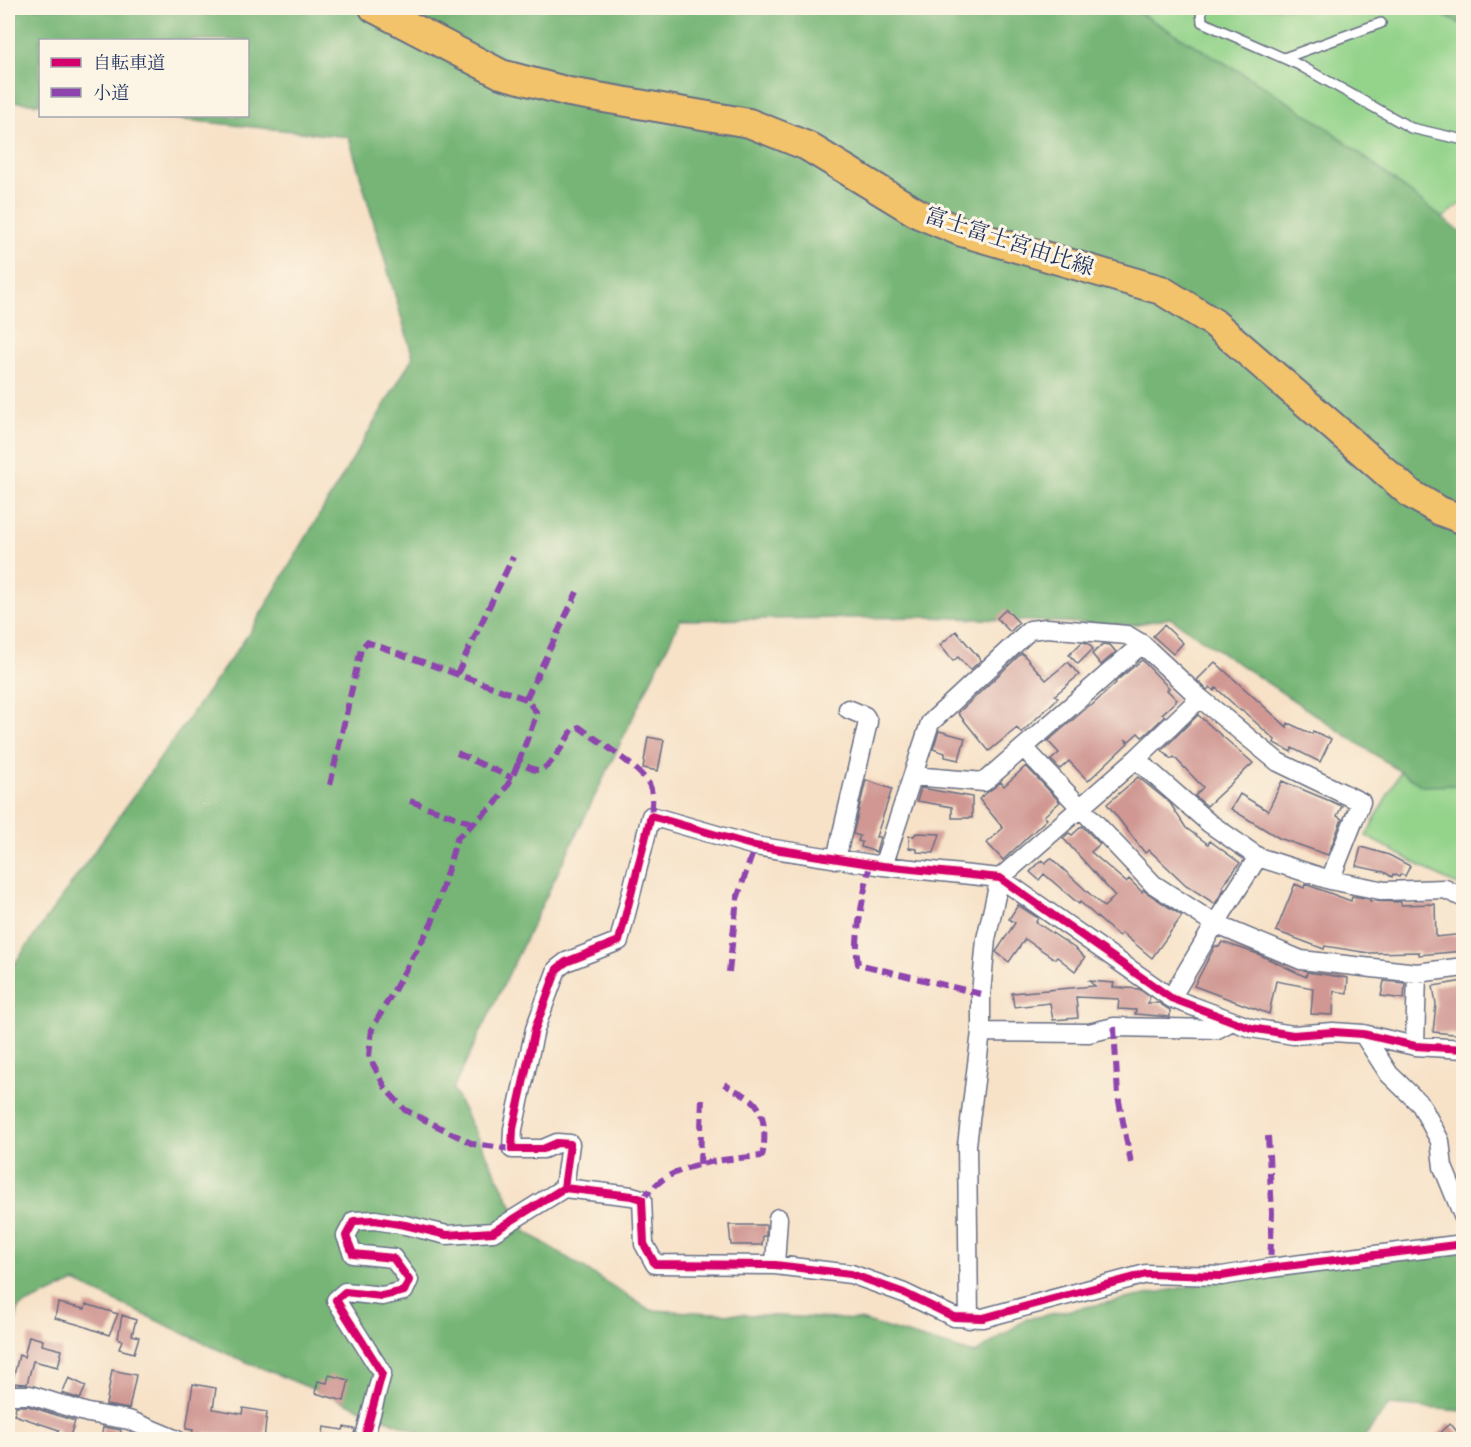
<svg xmlns="http://www.w3.org/2000/svg" width="1471" height="1447" viewBox="0 0 1471 1447" font-family="Vollkorn,'Noto Serif JP',serif">
  <style>
    .green { fill: #93d38a; stroke: #578174; stroke-width: 1.5 }
    .forest { fill: #76b576; stroke: #48726a; stroke-width: 1.5 }
    .building { fill: #d09793 }
    .lines { fill: none; stroke-linecap: round; stroke-linejoin: round }
    .service-casing { stroke: #686e83; stroke-width: 12 }
    .minor-casing { stroke: #686e83; stroke-width: 21 }
    .primary-casing { stroke: #686e83; stroke-width: 32 }
    .service { stroke: #fff; stroke-width: 9 }
    .minor { stroke: #fff; stroke-width: 18 }
    .primary { stroke: #f2c36a; stroke-width: 28 }
    .quiet { stroke: #8e44ad; stroke-width: 6; stroke-dasharray: 12 6; stroke-linecap: butt }
    .cycleway-casing { stroke: #fcf5e5; stroke-width: 11 }
    .cycleway { stroke: #d6006c; stroke-width: 8 }
    .labels { text-anchor: middle; dominant-baseline: central; stroke-width: 6; stroke-linejoin: round; paint-order: stroke }
    .street-label { font-size: 22px; fill: #1b2f5e; stroke: #fcf5e5 }
  </style>
  <rect width="100%" height="100%" fill="#fcf5e5"/>
  <filter id="ink" filterUnits="userSpaceOnUse"><feTurbulence type="fractalNoise" baseFrequency=".0167" numOctaves="2"/><feDisplacementMap in="SourceGraphic" scale="12" xChannelSelector="R" yChannelSelector="G"/><feConvolveMatrix kernelMatrix="1 2 1 2 8 2 1 2 1" color-interpolation-filters="sRGB"/></filter>
  <filter id="wash" filterUnits="userSpaceOnUse"><feTurbulence type="fractalNoise" baseFrequency=".008" numOctaves="4" result="noise"/><feDisplacementMap in="SourceGraphic" scale="24" xChannelSelector="R" yChannelSelector="G"/><feGaussianBlur stdDeviation="1.35" result="paint"/><feColorMatrix in="noise" values="0 0 0 0 0 0 0 0 0 0 0 0 0 0 0 0 0 1.4 0 .05"/><feComposite in="paint" operator="in"/></filter>
  <g filter="url(#wash)">
    <rect width="100%" height="100%" fill="#f7e2c8"/>
    <!-- green -->
    <path class="green" d="M1068,8H1463V202L1429,229Z
      M1401,770L1463,775V887L1446,880L1366,836Z"/>
    <!-- forest -->
    <path class="forest" d="M8,8H1131L1252,79L1322,124L1463,234V785L1422,786L1170,618L1132,625L930,617L680,620L453,1089L525,1231L650,1310L860,1320L975,1354L1026,1319L1295,1265L1463,1235V1411L1389,1405L1362,1440H437L232,1356L75,1282L19,1307L8,1350V973L252,629L413,357L349,137L147,116H248V40H40V104L8,101Z
      M1427,8H1463V25Z"/>
    <g id="blocks">
      <!-- building -->
      <path class="building" d="M1006,609L1019,623L1010,632L997,618Z
        M1164,625L1183,643L1173,654L1153,636Z
        M956,631L981,660L970,670L958,657L953,661L940,645Z
        M1082,642L1088,643L1093,649L1078,664L1069,655Z
        M1103,644L1110,645L1116,652L1101,665L1092,654Z
        M1022,653L1046,680L1068,662L1079,675L1055,695L1058,698L1021,733L1017,728L989,751L958,713Z
        M1142,660L1169,688L1167,690L1177,700L1162,714L1165,716L1145,735L1142,737L1138,733L1129,741L1126,740L1128,743L1088,781L1069,761L1060,769L1051,760L1059,753L1048,741L1090,705L1091,706L1116,683L1115,682Z
        M1215,662L1287,727L1288,723L1312,734L1313,731L1331,739L1320,762L1292,748L1291,752L1274,743L1275,740L1242,710L1241,711L1216,688L1214,691L1210,687L1207,690L1197,680Z
        M1198,715L1253,763L1207,806L1195,796L1203,787L1174,757L1171,759L1162,750Z
        M939,731L965,738L959,760L945,757V753L933,749Z
        M648,737L664,740L658,771L643,768Z
        M1026,766L1060,802L1044,816L1047,819L1003,860L987,843L1003,828L979,799L1001,782L1004,786Z
        M1138,777L1170,803L1186,828L1208,844L1210,841L1240,863L1222,887L1224,889L1215,904L1186,885L1149,850L1145,853L1107,804Z
        M866,780L892,789L876,837H880L876,852L861,847L862,842L858,841L860,836L853,834Z
        M1282,781L1342,806L1337,816L1342,819L1328,855L1279,838L1231,809L1240,794L1268,811Z
        M921,788L972,797V818H952V807L917,801Z
        M1082,826L1100,844L1091,852L1126,882L1129,879L1142,892L1143,890L1182,916L1152,958L1122,933L1119,936L1116,934L1080,902L1079,904L1044,874L1039,880L1030,872L1042,860L1045,863L1051,858L1104,907L1115,896L1063,838L1069,833L1072,835Z
        M916,833L940,834L934,853L917,852V849L909,848V836H914Z
        M1361,847L1389,855L1410,866L1405,876L1401,874L1399,877L1393,874L1392,877L1384,872L1356,866Z
        M1295,884L1304,888L1305,884L1351,901L1352,896L1370,899V901L1401,902V905L1435,904L1436,937L1464,934V951L1419,955V952L1369,953L1325,946L1324,949L1276,931Z
        M1018,905L1038,918L1036,922L1076,949L1085,958L1075,971L1057,957L1055,959L1025,939L1009,962L996,952L1015,923L1009,919Z
        M1222,942L1258,954L1306,977L1307,972L1348,978L1347,993L1334,991L1333,1015L1311,1014L1313,988L1276,981L1269,1014L1194,986L1215,946L1219,947Z
        M1089,981L1114,983L1113,987L1139,989L1150,997L1148,1003H1159L1170,1010V1017L1135,1014L1136,1010L1118,1009L1119,999L1076,997L1078,1018L1053,1020L1050,1003L1014,1007L1012,993L1095,986Z
        M1384,981L1405,983L1404,999L1381,996Z
        M1464,981V1035L1433,1032L1436,1004L1433,986Z
        M729,1225H766V1236H763L762,1245H731Z
        M58,1303L85,1309L86,1304L118,1314L109,1335L80,1325L55,1318Z
        M122,1315L136,1320L132,1335L139,1337L134,1353L119,1349L122,1340L118,1338Z
        M29,1336L43,1340L42,1345L62,1350L58,1367L33,1361L27,1384L12,1383L19,1355L24,1357Z
        M112,1370L136,1375L129,1409L106,1405Z
        M329,1375L349,1380L344,1401L315,1393L318,1381L327,1383Z
        M69,1378L86,1386L80,1399L62,1393Z
        M193,1384L216,1388L213,1409L242,1414L243,1408L267,1412L264,1440L206,1432L205,1437L192,1435L193,1430L186,1429Z
        M16,1406H28L75,1421L69,1439L57,1435L59,1430L14,1415Z
        M1450,1423L1464,1440H1432Z
        M103,1427L121,1430L119,1440H101Z
        M324,1427L343,1430L344,1427L355,1429L353,1440H322Z"/>
    </g>
  </g>
  <g filter="url(#ink)">
    <use href="#blocks" fill-opacity="0" stroke="#686e83" stroke-width="1.5"/>
    <g class="lines">
      <defs>
        <path id="service" d="M1201,8L1202,22L1299,65L1411,128L1464,140
          M1284,58L1381,23"/>
        <path id="minor" d="M1024,748L1153,884L1215,924L1301,960L1417,973L1464,967
          M1136,759L1209,823L1258,857L1330,880
          M913,776L984,782L1142,644
          M836,859L868,722L865,716L848,709
          M883,866L930,723L1030,630L1047,628L1127,635L1142,644L1200,698L1278,762L1361,802L1330,880L1385,891L1445,889L1464,898
          M1171,998L1215,924L1258,857
          M981,1032L1089,1033L1114,1027L1217,1029L1232,1021
          M1363,1034L1389,1074L1421,1105L1440,1141L1443,1167L1464,1218
          M1415,1046L1417,973
          M564,1188L570,1144L557,1143L543,1149H512L513,1129L535,1029L557,969L566,962L619,941L651,816L755,846L883,866L1000,878L1171,998L1251,1028L1293,1035L1333,1032L1363,1034L1415,1046L1464,1049
          M775,1265L778,1218
          M969,1319L967,1145L981,1032V994L986,939L1000,878L1136,759L1200,698
          M8,1395H30L88,1413L129,1420L177,1440
          M364,1440L382,1373L336,1300L345,1292L382,1296L404,1291L409,1280L393,1258L353,1254L346,1236L354,1221L375,1220L405,1225L447,1235L493,1232L564,1188L632,1196L642,1199L644,1244L655,1264L775,1265L851,1274L904,1293L954,1317L983,1318L1146,1274L1222,1276L1270,1268L1464,1244"/>
        <path id="primary" d="M374,8L501,74L569,92L749,123L807,146L919,214L962,232L1161,290L1214,323L1411,494L1440,511L1464,520"/>
      </defs>
      <!-- service casing -->
      <use href="#service" class="service-casing"/>
      <!-- minor casing -->
      <use href="#minor" class="minor-casing"/>
      <!-- primary casing -->
      <use href="#primary" class="primary-casing"/>
      <!-- service -->
      <use href="#service" class="service"/>
      <!-- minor -->
      <use href="#minor" class="minor"/>
      <!-- primary -->
      <use href="#primary" class="primary"/>
      <!-- quiet -->
      <path class="quiet" d="M457,674L513,557
        M526,699L577,592
        M457,753L512,778
        M330,785L361,649L367,642L526,699L537,713L519,761C525,765 532,771 540,770C551,768 567,738 573,729L579,727C598,741 637,765 649,784C654,793 652,806 651,816
        M410,801L472,823
        M870,864C865,889 853,940 858,964L981,994
        M729,972L737,899L755,846
        M1114,1027L1118,1096L1131,1163
        M1268,1136L1272,1213L1270,1268
        M512,1149L473,1144L405,1110L386,1089L369,1056L372,1029L432,923L457,838L496,803L512,778L519,761
        M700,1165L702,1096
        M642,1199C648,1193 655,1185 662,1180C691,1161 729,1159 762,1156C766,1141 766,1112 753,1101C745,1094 733,1090 724,1084"/>
      <defs>
        <path id="cycleway" d="M564,1188L570,1144L557,1143L543,1149H512L513,1129L535,1029L557,969L566,962L619,941L651,816L755,846L883,866L1000,878L1171,998L1251,1028L1293,1035L1333,1032L1363,1034L1415,1046L1464,1049
          M364,1440L382,1373L336,1300L345,1292L382,1296L404,1291L409,1280L393,1258L353,1254L346,1236L354,1221L375,1220L405,1225L447,1235L493,1232L564,1188L632,1196L642,1199L644,1244L655,1264L775,1265L851,1274L904,1293L954,1317L983,1318L1146,1274L1222,1276L1270,1268L1464,1244"/>
      </defs>
      <!-- cycleway casing -->
      <use href="#cycleway" class="cycleway-casing"/>
      <!-- cycleway -->
      <use href="#cycleway" class="cycleway"/>
    </g>
  </g>
  <g class="labels">
    <!-- street labels -->
    <g class="street-label">
      <text transform="translate(1009 243) rotate(18)">富士富士宮由比線</text>
    </g>
  </g>
  <!-- margin -->
  <rect width="1471" height="1447" fill="none" stroke="#fcf5e5" stroke-width="30"/>
  <!-- legend -->
  <rect x="39" y="39" width="210" height="78" fill="#fcf5e5" stroke="#a2a6af" stroke-width="1.5"/>
  <rect x="51" y="58" width="30" height="9" fill="#d6006c" stroke="#a2a6af" stroke-width="1.5"/>
  <text x="93" y="69" font-size="18" fill="#1b2f5e">自転車道</text>
  <rect x="51" y="88" width="30" height="9" fill="#8e44ad" stroke="#a2a6af" stroke-width="1.5"/>
  <text x="93" y="99" font-size="18" fill="#1b2f5e">小道</text>
</svg>
